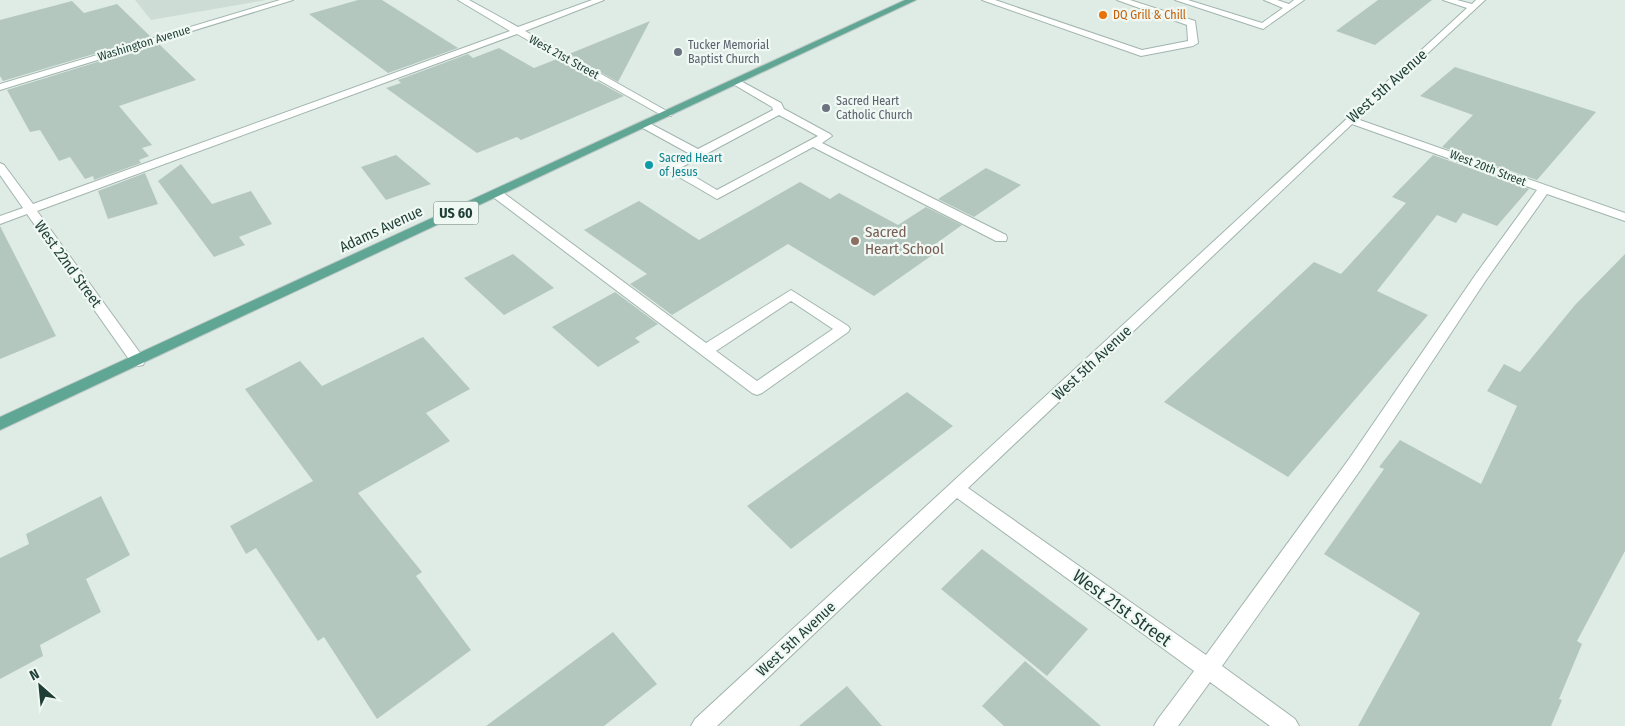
<svg xmlns="http://www.w3.org/2000/svg" width="1625" height="726" viewBox="0 0 1625 726" font-family="'Fira Sans Condensed',sans-serif">
  <style>
    .built { fill: #cddcd5 }
    .building { fill: #b4c7bf }
    .lines { fill: none; stroke-linecap: round; stroke-linejoin: round }
    .minor-casing { stroke: #a1b4ae; stroke-width: 2 }
    .major-casing { stroke: #c0c9c7; stroke-width: 2 }
    .minor { fill: #fff; fill-rule: evenodd }
    .major { fill: #5fa794; fill-rule: evenodd }
    .food-dot { fill: #e8710a; stroke: #f0f8f4; stroke-width: 2 }
    .worship-dot { fill: #6b7280; stroke: #f0f8f4; stroke-width: 2 }
    .culture-dot { fill: #0f9aa8; stroke: #f0f8f4; stroke-width: 2 }
    .education-dot { fill: #8d6e63; stroke: #f0f8f4; stroke-width: 2 }
    .labels { text-anchor: middle; dominant-baseline: central; stroke-width: 4.5; stroke-linejoin: round; paint-order: stroke }
    .far-food-label { font-size: 12px; fill: #c56008; stroke: #f0f8f4; text-anchor: start }
    .far-street-label { font-size: 12px; fill: #1e3e36; stroke: #f0f8f4 }
    .far-worship-label { font-size: 12px; fill: #5b616d; stroke: #f0f8f4; text-anchor: start }
    .far-culture-label { font-size: 12px; fill: #0d838f; stroke: #f0f8f4; text-anchor: start }
    .shield { fill: #f0f8f4; stroke: #5d766f; stroke-width: 1 }
    .shield-label { font-size: 14px; font-weight: bold; fill: #1e3e36 }
    .street-label { font-size: 15px; fill: #1e3e36; stroke: #f0f8f4 }
    .education-label { font-size: 15px; fill: #785e54; stroke: #f0f8f4; text-anchor: start }
    .near-street-label { font-size: 18px; fill: #1e3e36; stroke: #f0f8f4 }
  </style>
  <rect width="100%" height="100%" fill="#dfece6"/>
  <!-- built -->
  <path class="built" d="M135,0H266L151,20Z"/>
  <!-- building -->
  <path class="building" d="M358,0H382L458,48L388,73L309,14Z
    M1378,0H1432L1375,45L1336,31Z
    M72,1L84,13L117,4L151,37L3,81L0,76V20Z
    M650,21L618,82L569,54Z
    M158,43L196,80L119,106L152,145L142,148L149,156L139,160L141,163L94,180L93,176L85,179L70,157L59,161L40,130L30,132L7,90Z
    M499,48L534,68L557,59L624,96L521,140L517,137L477,153L386,88L401,83L398,80L468,54L473,58Z
    M1455,67L1596,112L1537,180L1442,147L1473,115L1420,96Z
    M396,155L431,184L386,200L361,167Z
    M1433,155L1529,189L1497,226L1463,213L1456,223L1437,215L1377,291L1428,315L1288,477L1164,402L1314,262L1341,274L1406,203L1392,197Z
    M181,164L212,204L251,191L272,224L239,237L245,245L214,257L158,181Z
    M986,168L1021,185L974,217L938,199Z
    M145,173L158,204L108,219L98,191Z
    M800,182L830,199L839,193L898,225L926,207L962,225L934,245L941,249L874,296L788,244L672,315L630,284L647,274L584,230L639,201L699,240Z
    M0,226L56,336L0,359Z
    M513,254L554,288L504,315L464,278Z
    M1625,254V551L1577,641L1582,644L1559,699L1562,700L1551,726H1358L1420,613L1324,554L1384,469L1379,467L1400,440L1481,484L1517,406L1487,391L1504,364L1520,372L1575,305Z
    M615,292L658,324L635,338L640,342L598,367L552,327Z
    M423,337L470,389L426,413L450,441L358,493L422,572L416,576L471,650L377,719L324,637L318,641L256,548L246,554L230,526L313,481L245,389L300,361L322,386Z
    M907,392L953,426L791,549L747,506Z
    M101,496L130,555L86,579L101,612L40,645L43,656L0,679V558L29,544L26,534Z
    M982,549L1088,629L1047,676L941,589Z
    M613,632L657,684L604,726H486Z
    M1025,661L1101,726H1004L982,706Z
    M847,686L882,726H799Z"/>
  <g class="lines">
    <defs>
      <path id="minor" d="M280,0H293L0,90V84Z
        M458,0H469L518,27L592,0H604L525,31L672,114L671,116H663L517,34L37,211L143,357L145,361L143,365L138,366L133,365L27,214L0,224V216L23,208L0,175V163L4,165L33,204L510,31Z
        M982,0H995L1142,50L1188,41L1187,25L1117,0H1130L1195,21L1198,43L1193,46L1141,56Z
        M1175,0H1188L1262,23L1283,8L1264,0H1277L1289,4L1294,0H1304L1263,29Z
        M1443,0H1457L1472,4L1476,0H1485L1357,119L1625,213V221L1547,194L1486,280L1361,469L1222,666L1295,719L1299,726H1270L1210,682L1178,726H1154L1158,719L1194,671L957,498L717,726H691L695,719L1467,8ZM1352,124L1537,190L1476,274L1349,459L1206,655L968,488Z
        M737,79L781,103L784,109L830,134L832,136L822,143L1006,235L1007,238L1006,241H996L813,147L717,199L667,170L665,168L667,166L690,154L641,127L640,125L641,123H649L698,149L773,110L772,107L733,84V80ZM779,115L818,136L717,190L680,168Z
        M497,190L501,191L706,343L791,290L848,326L850,329L848,332L762,393L757,395L752,393L493,197L491,194ZM791,301L833,329L757,381L716,351Z"/>
      <path id="major" d="M905,0H916L0,430V417Z"/>
    </defs>
    <!-- minor casing -->
    <use href="#minor" class="minor-casing"/>
    <!-- major casing -->
    <use href="#major" class="major-casing"/>
    <!-- minor -->
    <use href="#minor" class="minor"/>
    <!-- major -->
    <use href="#major" class="major"/>
  </g>
  <!-- markers -->
  <circle class="food-dot" cx="1103" cy="15" r="5"/>
  <g class="worship-dot">
    <circle cx="678" cy="52" r="5"/>
    <circle cx="826" cy="108" r="5"/>
  </g>
  <circle class="culture-dot" cx="649" cy="165" r="5"/>
  <circle class="education-dot" cx="855" cy="241" r="5"/>
  <g class="labels">
    <!-- far-food labels -->
    <g class="far-food-label">
      <text x="1113" y="15">DQ Grill &amp; Chill</text>
    </g>
    <!-- far-street labels -->
    <g class="far-street-label">
      <text transform="translate(144 43) rotate(-17)">Washington Avenue</text>
      <text transform="translate(564 57) rotate(29)">West 21st Street</text>
      <text transform="translate(1488 168) rotate(21)">West 20th Street</text>
    </g>
    <!-- far-worship labels -->
    <g class="far-worship-label">
      <text x="688" y="45">Tucker Memorial<tspan x="688" dy="14">Baptist Church</tspan></text>
      <text x="836" y="101">Sacred Heart<tspan x="836" dy="14">Catholic Church</tspan></text>
    </g>
    <!-- far-culture labels -->
    <g class="far-culture-label">
      <text x="659" y="158">Sacred Heart<tspan x="659" dy="14">of Jesus</tspan></text>
    </g>
    <!-- shield labels -->
    <rect class="shield" x="433.5" y="201.5" width="45" height="23" rx="4"/>
    <g class="shield-label">
      <text x="456" y="213">US 60</text>
    </g>
    <!-- street labels -->
    <g class="street-label">
      <text transform="translate(1387 86) rotate(-42)">West 5th Avenue</text>
      <text transform="translate(381 229) rotate(-25)">Adams Avenue</text>
      <text transform="translate(68 264) rotate(54)">West 22nd Street</text>
      <text transform="translate(1092 363) rotate(-43)">West 5th Avenue</text>
      <text transform="translate(796 639) rotate(-43)">West 5th Avenue</text>
    </g>
    <!-- education labels -->
    <g class="education-label">
      <text x="865" y="232">Sacred<tspan x="865" dy="17">Heart School</tspan></text>
    </g>
    <!-- near-street labels -->
    <g class="near-street-label">
      <text transform="translate(1122 608) rotate(36)">West 21st Street</text>
    </g>
  </g>
  <!-- north arrow -->
  <g transform="translate(40 686) rotate(333)" stroke="#f0f8f4" stroke-width="4" paint-order="stroke">
  <path d="M0-4L9 19L0 12L-9 19Z" fill="#1e3e36"/>
  <text y="-8" font-size="14" font-weight="bold" text-anchor="middle" fill="#1e3e36">N</text>
  </g>
</svg>
